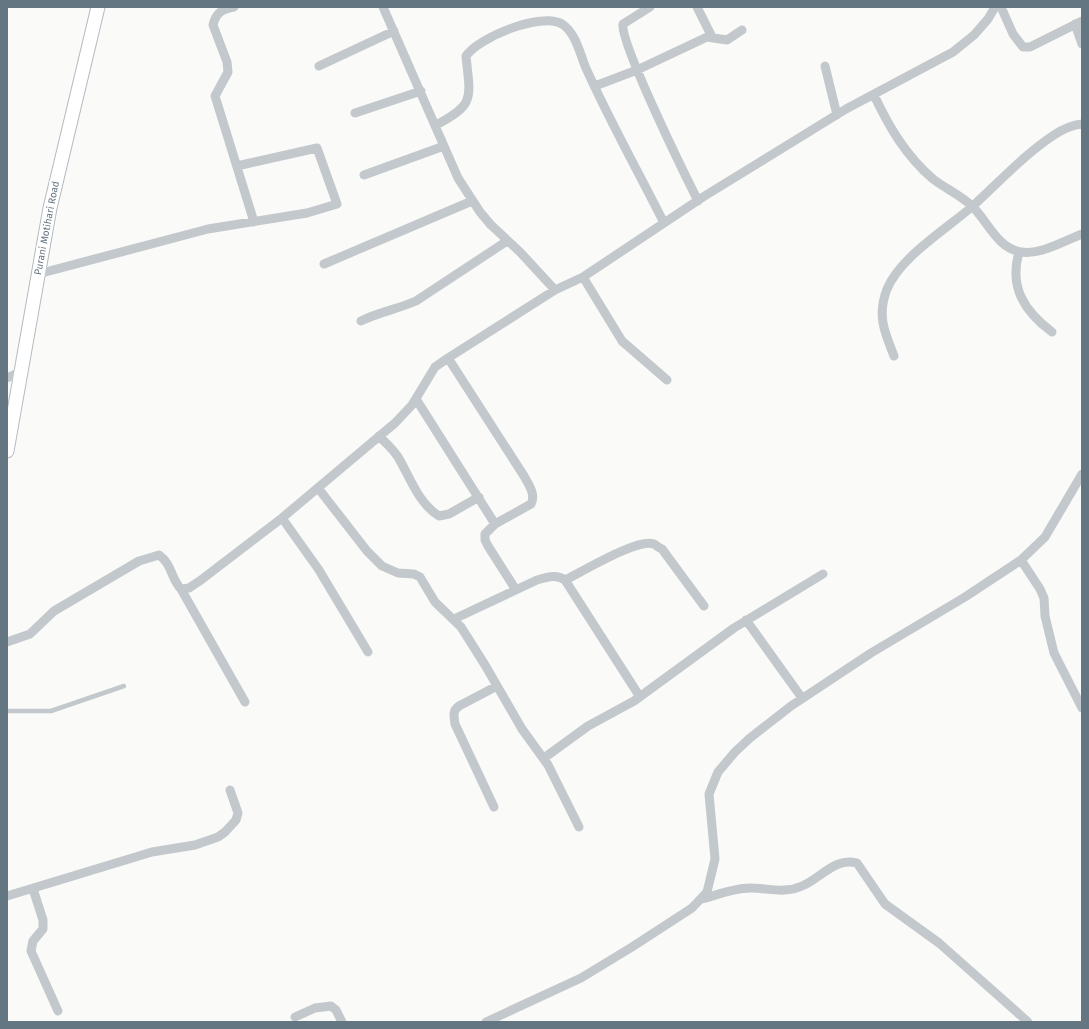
<svg xmlns="http://www.w3.org/2000/svg" width="1089" height="1029" viewBox="0 0 1089 1029" font-family="'Fira Sans',sans-serif">
  <style>
    .lines { fill: none; stroke-linecap: round; stroke-linejoin: round }
    .secondary-casing { stroke: #b3babf; stroke-width: 15 }
    .service { stroke: #c3c8cc; stroke-width: 4.5 }
    .minor { stroke: #c3c8cc; stroke-width: 9 }
    .secondary { stroke: #fff; stroke-width: 13 }
    .labels { text-anchor: middle; dominant-baseline: central; stroke-width: 4; stroke-linejoin: round; paint-order: stroke }
    .street-label { font-size: 10px; fill: #657683; stroke: #fff }
  </style>
  <rect width="100%" height="100%" fill="#fafaf8"/>
  <g class="lines">
    <defs>
      <path id="secondary" d="M7,451L50,208L98,7"/>
    </defs>
    <!-- secondary casing -->
    <use href="#secondary" class="secondary-casing"/>
    <!-- service -->
    <path class="service" d="M7,711H51L124,686"/>
    <!-- minor -->
    <path class="minor" d="M234,7C223,9 216,12 213,25L227,62L228,72L215,96L254,222
      M383,7L458,178L480,212L491,225L520,252L555,290
      M650,7L623,24C620,43 685,175 698,201
      M697,7L712,37
      M1001,7L1013,34L1023,47H1030L1082,21
      M1075,24L1082,44
      M319,66L394,31
      M825,66L837,115
      M595,86L637,70L707,37L727,40L742,30
      M874,95C889,127 906,156 933,179C946,189 962,196 973,207C988,222 997,248 1021,252C1041,255 1064,241 1082,234
      M355,113L421,91
      M436,125C476,104 470,98 466,56C479,37 541,12 562,24C575,32 580,53 585,66C609,120 638,171 664,223
      M364,175L444,146
      M1019,252C1009,287 1024,311 1052,332
      M324,264L472,201
      M38,274L208,229L307,213L337,204L317,148L237,166
      M583,277L622,341L667,380
      M361,321C379,312 398,309 416,301L507,241
      M894,356C884,331 877,315 887,289C901,256 948,228 974,205C1000,181 1025,154 1054,135C1063,129 1072,125 1082,124
      M448,358L524,476C529,485 536,495 531,504L495,524L485,534V540L488,546L516,590
      M7,378L22,371
      M416,399L495,524
      M379,436C386,443 393,449 398,457C410,477 418,503 439,516L449,514L479,497
      M318,488L367,551L382,566L398,573L414,574L420,577L435,602L461,627L485,665L522,729L548,765L579,827
      M282,518L319,570L368,652
      M1021,560L1040,589L1044,598L1045,616L1054,653L1082,708
      M565,580C582,572 637,538 654,544C656,545 659,548 662,549L704,606
      M181,589L245,702
      M454,619L537,580C548,577 556,574 565,580L640,697
      M746,620L802,698
      M7,642L30,634L54,611L139,561L159,555C172,564 171,579 181,589L189,588L201,580L282,518L395,423L412,405L435,367L448,358L555,290L583,277L703,197L846,109L953,52L974,35L988,19L995,7
      M544,758L588,726L634,701L734,628L823,574
      M494,807L455,724C454,716 452,711 459,706L497,686
      M33,889L43,920V929L33,941L31,951L58,1011
      M7,896L152,852L195,845L218,837L225,832L236,820L238,813L230,790
      M702,899C717,895 734,888 750,888C769,888 784,894 802,886C821,878 835,857 857,863L885,904L939,943L1028,1022
      M295,1017L315,1008L331,1006L336,1010L342,1022
      M486,1022L581,978L632,947L692,908L707,892L715,859L709,794L718,772L735,752L750,738L791,706L871,653L965,597L1021,560L1045,537L1082,474"/>
    <!-- secondary -->
    <use href="#secondary" class="secondary"/>
  </g>
  <g class="labels">
    <!-- street labels -->
    <g class="street-label">
      <text transform="translate(47 228) rotate(-79)">Purani Motihari Road</text>
    </g>
  </g>
  <!-- border -->
  <rect width="1089" height="1029" fill="none" stroke="#657683" stroke-width="16"/>
</svg>
